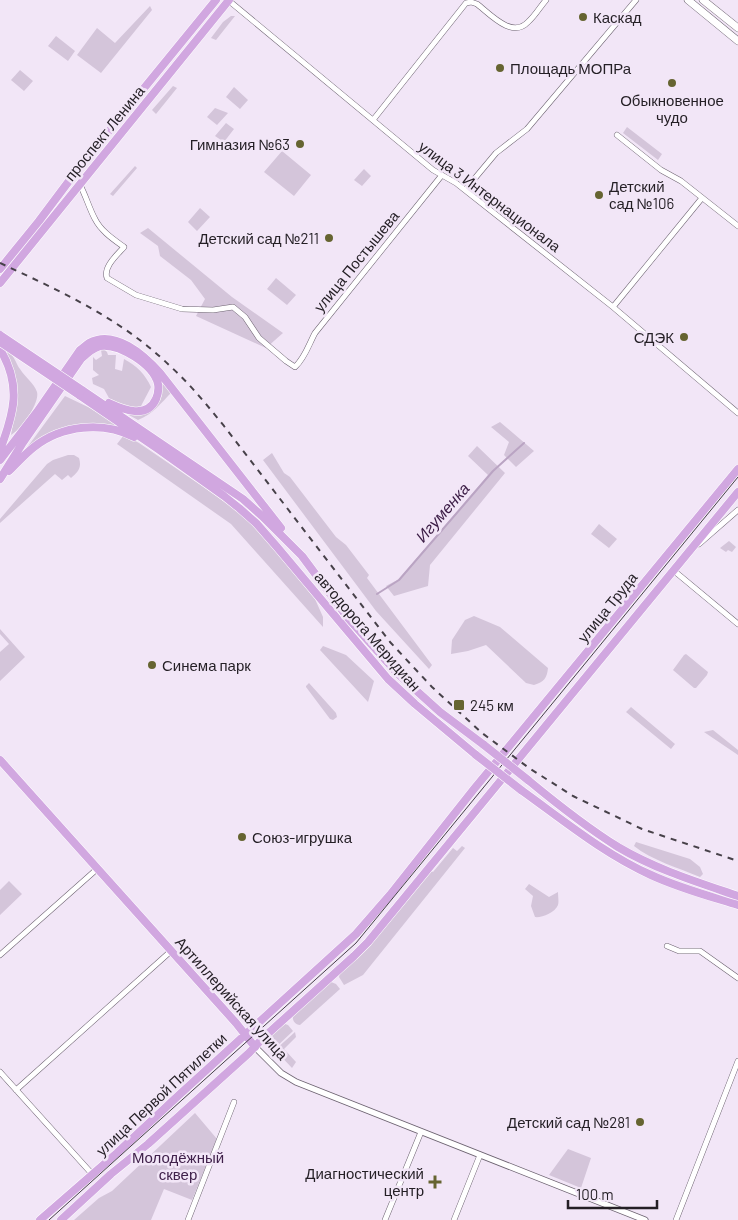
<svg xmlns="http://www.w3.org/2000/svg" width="738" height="1220" viewBox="0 0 738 1220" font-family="Barlow,sans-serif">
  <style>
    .green { fill: #d4c5da }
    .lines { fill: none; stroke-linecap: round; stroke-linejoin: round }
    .stream { stroke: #baa4c3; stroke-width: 2 }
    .minor-casing { stroke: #6d6371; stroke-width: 6 }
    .tertiary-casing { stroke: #6d6371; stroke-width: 7 }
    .secondary-casing { stroke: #6d6371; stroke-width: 8 }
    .primary-casing { stroke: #fff; stroke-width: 9 }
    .minor { stroke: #fff; stroke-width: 5 }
    .tertiary { stroke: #fff; stroke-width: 5.5 }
    .secondary { stroke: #fff; stroke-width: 7 }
    .primary { stroke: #d1a7e0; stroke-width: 8 }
    .tram { stroke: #474149; stroke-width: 1 }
    .rail { stroke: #474149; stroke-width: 2; stroke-dasharray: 6 6; stroke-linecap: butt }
    .primary-bridge-casing { stroke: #fff; stroke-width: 9; stroke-linecap: butt }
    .primary-bridge { stroke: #d1a7e0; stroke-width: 8 }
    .poi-dot { fill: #666431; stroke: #f2e6f7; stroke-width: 2 }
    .labels { text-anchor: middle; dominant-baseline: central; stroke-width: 5; stroke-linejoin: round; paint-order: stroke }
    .poi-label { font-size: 15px; fill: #241f25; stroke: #f2e6f7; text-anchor: start }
    .street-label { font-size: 15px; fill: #241f25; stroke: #f2e6f7 }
    .park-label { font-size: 15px; fill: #40214b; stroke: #f2e6f7 }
    .water-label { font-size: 16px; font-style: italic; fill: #3b1c45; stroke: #f2e6f7 }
  </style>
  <rect width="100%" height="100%" fill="#f2e6f7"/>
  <!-- green -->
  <path class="green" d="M150,6L152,10L101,73L77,55L97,28L115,43Z
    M231,16H235L216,40L211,38L223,22Z
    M56,36L75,51L68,61L48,46Z
    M20,70L33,81L24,91L11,80Z
    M173,86L177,88L156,114L152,110Z
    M234,87L248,100L240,109L226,97Z
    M215,108L228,113L217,125L207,117Z
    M226,123L234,129L224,142L215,136Z
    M627,127L662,154L658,160L623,133Z
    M282,151L311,175L294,196L264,172Z
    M135,166L137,168L113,196L110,194Z
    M364,169L371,176L362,186L354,180Z
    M200,208L210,217L197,231L188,222Z
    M148,228L232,297L283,333L266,348L196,316L205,299L191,280L160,256L158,246L140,233Z
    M276,278L296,295L287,305L267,289Z
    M104,349L107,352L108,355H116L115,369L122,371L124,359C137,366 145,374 151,387L141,406L130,409L109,398L104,389L93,384L92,378L99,375L93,370V357L96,360L102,356L101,350Z
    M6,351C16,357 14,360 20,369C25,377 34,383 37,392C40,403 21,430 11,435L18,393L13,371Z
    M158,375L172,392C161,403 153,414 138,420L129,415C144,415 162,409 162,391C162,385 160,380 158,375Z
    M65,396L90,408L122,428C114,427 106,425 99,424C71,421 49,435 26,449Z
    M500,422L534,451L516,467L504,455L509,442L491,427Z
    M124,435L139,443L202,486L230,506L256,528L315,599L323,617V627L231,524L117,444Z
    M477,446L505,473L430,565L428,586L394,596L386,586L399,579L488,475L468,456Z
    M272,453L284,473L290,477L336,537L346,545L369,575L367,578L432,665L429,669L376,611L263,460Z
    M68,455H74L79,458C82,468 78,472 71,478L68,475L62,480L55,474L0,523V519L47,464L53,460Z
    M599,524L617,539L609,548L591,534Z
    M729,541L736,547L732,552L728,550L726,552L720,548Z
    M474,616L500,627L548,668C547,678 544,682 534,685L526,683L486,645L468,651L451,654L452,640L465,620Z
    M0,629L25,657L0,681V652L9,644L0,634Z
    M323,646L346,655L374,681L368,702L320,650Z
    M686,654L708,672L707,675L696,688H694L673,670L684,655Z
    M309,683L336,713L337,717L333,720L330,719L306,687V686Z
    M631,707L675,744L671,749L626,712Z
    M713,730L738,750V755L704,732Z
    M636,842L690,859L700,867L703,874L700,877C679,868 651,860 634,846Z
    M462,846L465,848L363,975L344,985L339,977L340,973L368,948L431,871L433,872L453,848L457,851Z
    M9,881L22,894L0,915V890Z
    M529,884L549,897L558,892C558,896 559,902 558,905C555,913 541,918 535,917L531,906L533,896L525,889Z
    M331,982L336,984L340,989L300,1025C295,1024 292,1021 293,1015L329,983Z
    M285,1024L288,1025L293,1031L274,1049L267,1041L272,1035Z
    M295,1032L296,1037L284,1049L296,1062L292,1068L275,1050Z
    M195,1113L217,1139L192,1200L164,1189L151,1220H74L99,1198L112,1191Z
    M568,1149L591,1158L581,1188L549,1175Z"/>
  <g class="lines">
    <!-- stream -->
    <path class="stream" d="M377,594L399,580L493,471L524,443"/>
    <defs>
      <path id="minor" d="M228,0L433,170L456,183L613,307L738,413
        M373,120L466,3L471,2L477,4C490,14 512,39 528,22C535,16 540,7 546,0
        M617,135L661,170L681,181L738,226
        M80,185C86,196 89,208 95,219C101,231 113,239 124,247C117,255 103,267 107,278L136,295L182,309L213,310L233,307L245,317L259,338L286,361L295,367C305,358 309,344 315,333L442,175
        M465,190L496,153L527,129L636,0
        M613,307L702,198
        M699,544L738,510
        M673,570L738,624
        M667,946L679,951H700L738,978
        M0,955L97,869
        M0,1072L93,1175
        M16,1090L171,951
        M188,1220L234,1102
        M385,1220L421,1132
        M454,1220L480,1155
        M676,1220L738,1061"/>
      <path id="tertiary" d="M255,1047L281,1073L296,1082L645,1220"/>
      <path id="secondary" d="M688,0L738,41
        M703,0L738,28"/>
      <path id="primary" d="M0,269L39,221L78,169L216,0
        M0,283L229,0
        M0,349C22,386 14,413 0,450
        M82,390L243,499L262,516L302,556L348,618L398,674L440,712L484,745
        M79,395L158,449L224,496L239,508L256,523L277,547L388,679L415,704L476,755
        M0,460L37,412L80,350C83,348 86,345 89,343C115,329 144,355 160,373L281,528
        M9,471C17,463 25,454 34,447C62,425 103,421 134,437
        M0,479L22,444L81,359C86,354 92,348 100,346C119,343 154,365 158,384C159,389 158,394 156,399C147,419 124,410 109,403
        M0,760L236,1023L255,1047
        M528,780C557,804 586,827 618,847C655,869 697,882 738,896
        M521,790C563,820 604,854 651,875C679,888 709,896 738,905
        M40,1220L117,1153L179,1095L356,934L390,895L474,789L738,469
        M61,1220L111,1174L148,1144L249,1053L263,1038L354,956L368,942L738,492"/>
    </defs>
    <!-- minor casing -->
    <use href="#minor" class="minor-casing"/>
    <!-- tertiary casing -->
    <use href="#tertiary" class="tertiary-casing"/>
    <!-- secondary casing -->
    <use href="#secondary" class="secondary-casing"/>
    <!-- primary casing -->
    <use href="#primary" class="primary-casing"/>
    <!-- minor -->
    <use href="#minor" class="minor"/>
    <!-- tertiary -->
    <use href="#tertiary" class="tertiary"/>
    <!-- secondary -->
    <use href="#secondary" class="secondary"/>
    <!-- primary -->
    <use href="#primary" class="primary"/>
    <!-- tram -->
    <path class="tram" d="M49,1220L356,943L738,477"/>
    <!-- rail -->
    <path class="rail" d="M0,263C60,291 122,319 170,366C190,384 207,405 224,426L390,642L432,687L482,733L529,768L573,796L642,829L738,861"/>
    <defs>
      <path id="primary-bridge" d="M0,335L82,390
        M0,342L79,395
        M484,745L528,780
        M476,755L521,790"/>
    </defs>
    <!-- primary-bridge casing -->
    <use href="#primary-bridge" class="primary-bridge-casing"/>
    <!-- primary-bridge -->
    <use href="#primary-bridge" class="primary-bridge"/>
  </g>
  <!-- markers -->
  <g class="poi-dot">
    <circle cx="583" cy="17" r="5"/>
    <circle cx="500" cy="68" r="5"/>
    <circle cx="672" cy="83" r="5"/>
    <circle cx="300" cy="144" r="5"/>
    <circle cx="599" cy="195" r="5"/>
    <circle cx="329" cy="238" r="5"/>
    <circle cx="684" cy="337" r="5"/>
    <circle cx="152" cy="665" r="5"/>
    <rect x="453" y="699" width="12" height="12" rx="2.5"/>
    <circle cx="242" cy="837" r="5"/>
    <circle cx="640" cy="1122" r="5"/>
    <path d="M432.5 1174.5h5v5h5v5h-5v5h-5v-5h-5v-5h5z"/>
  </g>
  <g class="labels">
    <!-- poi labels -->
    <g class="poi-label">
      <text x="593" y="17">Каскад</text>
      <text x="510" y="68">Площадь МОПРа</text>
      <text x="672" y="100" text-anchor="middle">Обыкновенное<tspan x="672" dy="17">чудо</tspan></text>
      <text x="290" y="144" text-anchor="end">Гимназия №63</text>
      <text x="609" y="186">Детский<tspan x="609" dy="17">сад №106</tspan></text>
      <text x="319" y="238" text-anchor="end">Детский сад №211</text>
      <text x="674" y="337" text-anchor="end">СДЭК</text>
      <text x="162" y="665">Синема парк</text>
      <text x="470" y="705">245 км</text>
      <text x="252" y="837">Союз-игрушка</text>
      <text x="630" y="1122" text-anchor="end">Детский сад №281</text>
      <text x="424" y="1173" text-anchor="end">Диагностический<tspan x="424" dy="17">центр</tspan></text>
    </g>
    <!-- street labels -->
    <g class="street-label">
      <text transform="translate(104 133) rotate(-51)">проспект Ленина</text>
      <text transform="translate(490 196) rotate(37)">улица 3 Интернационала</text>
      <text transform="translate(356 261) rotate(-51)">улица Постышева</text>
      <text transform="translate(607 607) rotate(-51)">улица Труда</text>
      <text transform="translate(368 631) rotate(49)">автодорога Меридиан</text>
      <text transform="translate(232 998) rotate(48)">Артиллерийская улица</text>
      <text transform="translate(161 1094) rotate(-43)">улица Первой Пятилетки</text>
    </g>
    <!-- park labels -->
    <g class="park-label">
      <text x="178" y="1157">Молодёжный<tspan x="178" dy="17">сквер</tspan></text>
    </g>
    <!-- water labels -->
    <g class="water-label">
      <text transform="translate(442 512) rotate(-49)">Игуменка</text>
    </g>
  </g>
  <!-- scale -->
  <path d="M568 1200v8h89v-8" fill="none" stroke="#241f25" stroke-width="2.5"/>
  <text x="576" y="1200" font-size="15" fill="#241f25" stroke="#f2e6f7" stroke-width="4" paint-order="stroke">100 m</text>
</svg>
